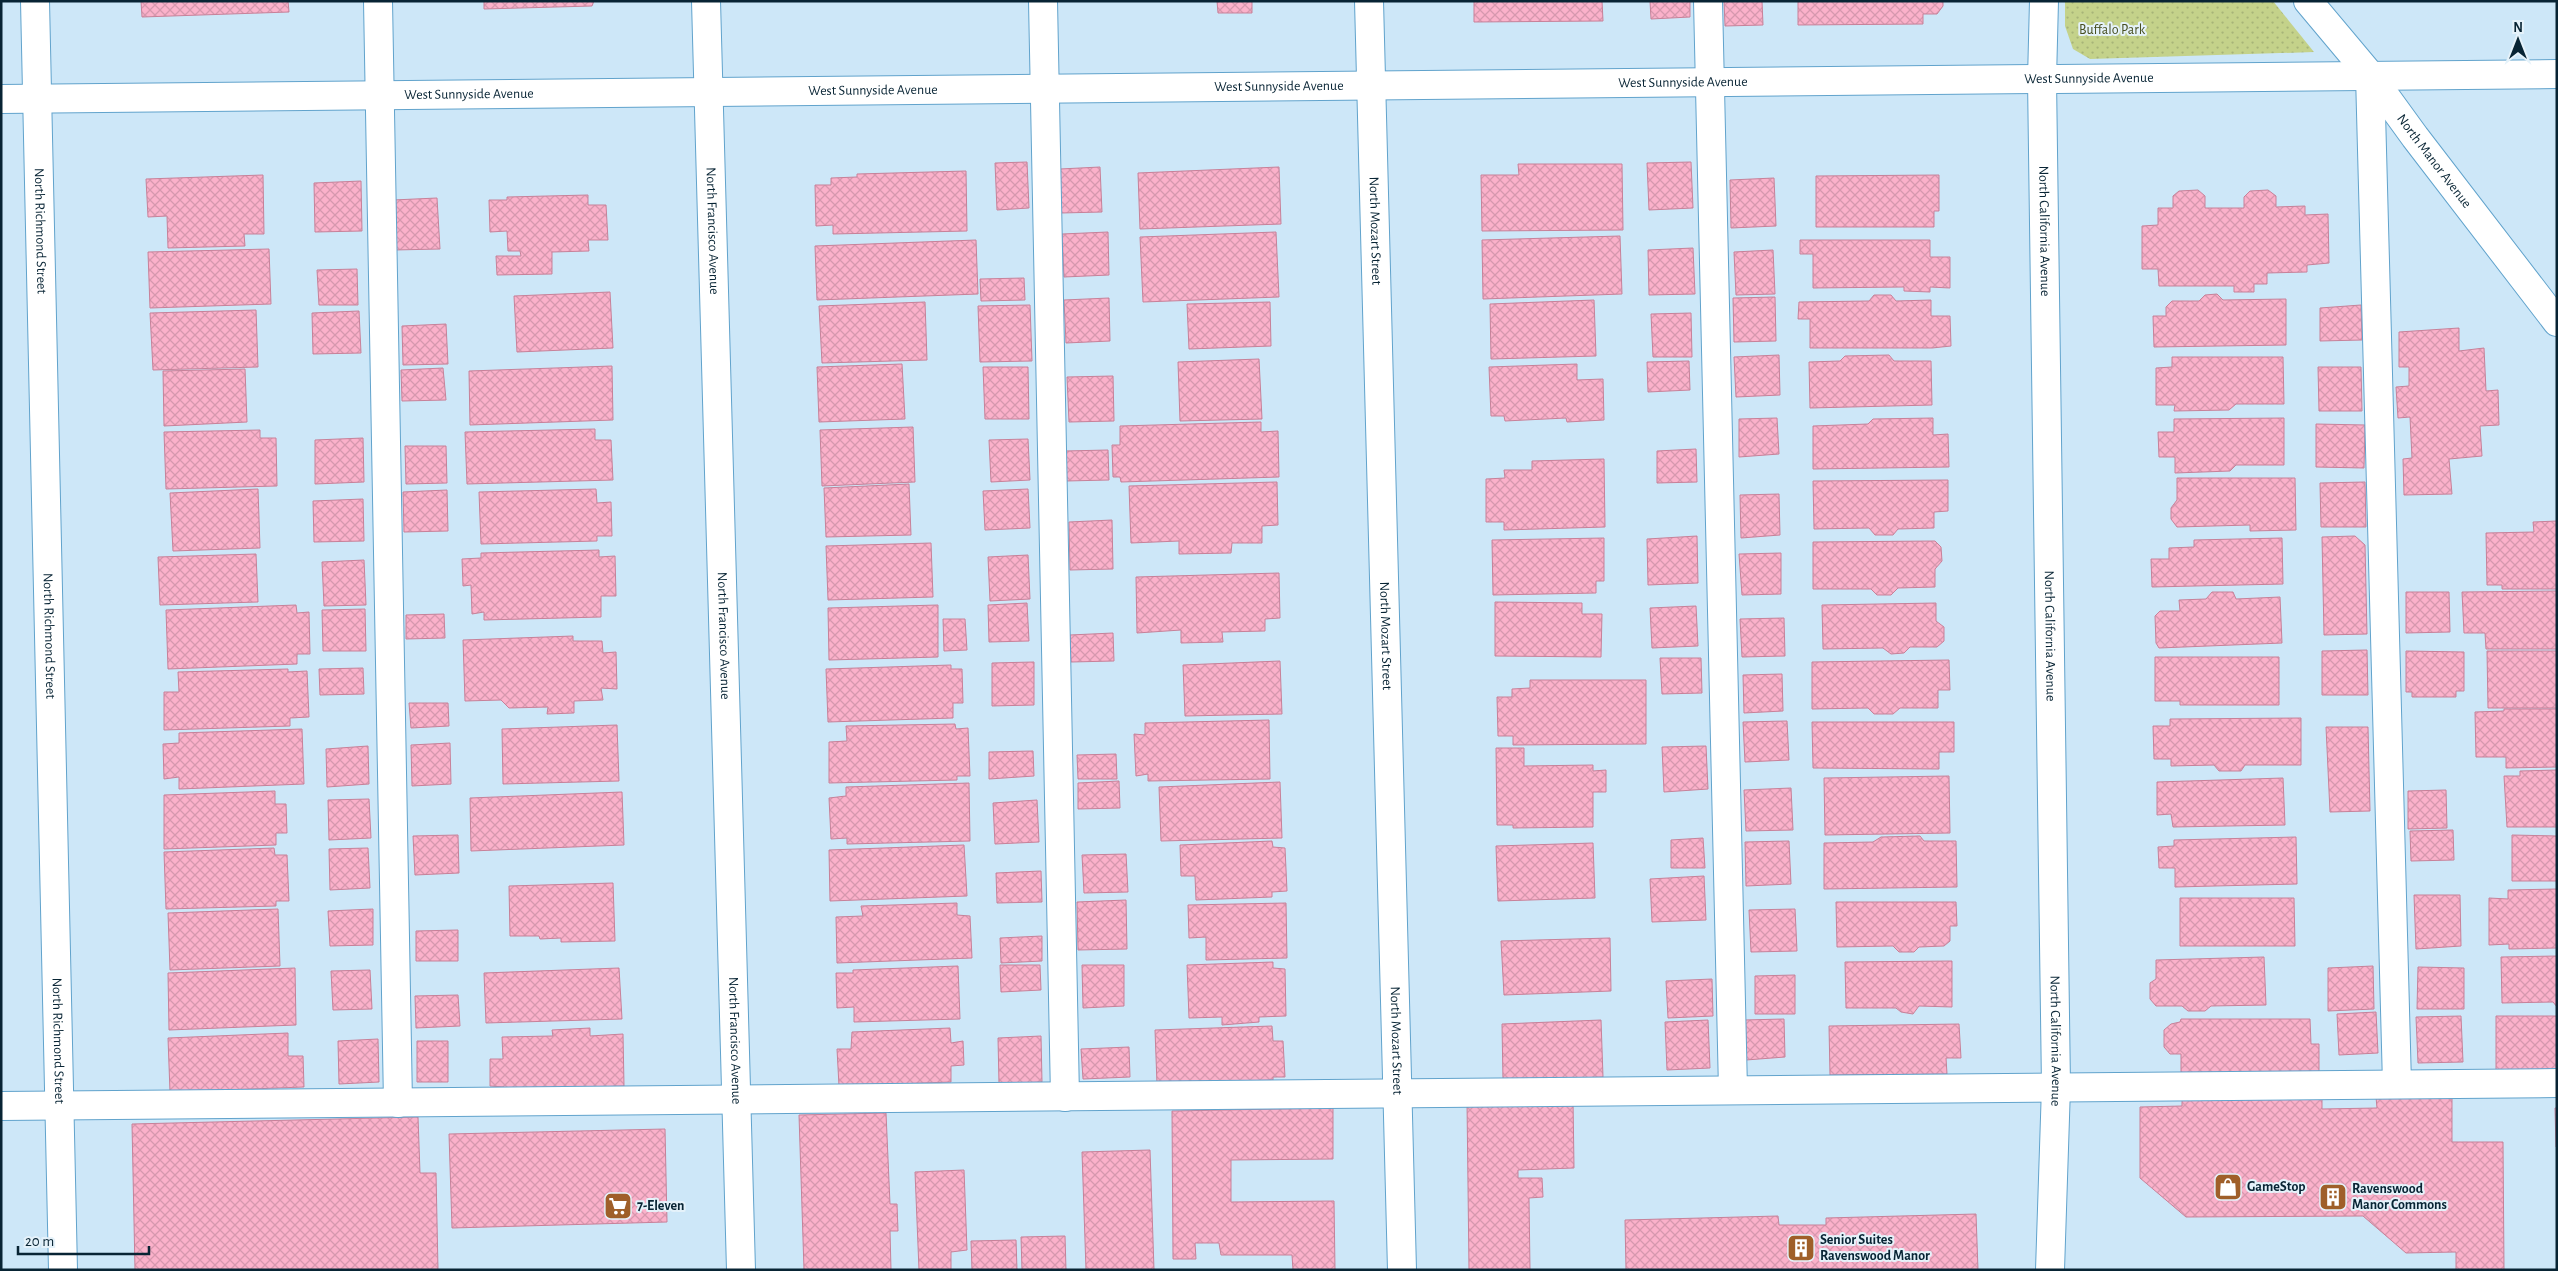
<svg xmlns="http://www.w3.org/2000/svg" width="2558" height="1271" viewBox="0 0 2558 1271" font-family="'Alegreya Sans',sans-serif">
  <style>
    .green { fill: url(#green-dots) }
    .building { fill: url(#building-cross-hatch); stroke: #c78199 }
    .lines { fill: none; stroke-linecap: round; stroke-linejoin: round }
    .minor-casing { stroke: #61a3cc; stroke-width: 30 }
    .minor { stroke: #fff; stroke-width: 28 }
    .labels { text-anchor: middle; dominant-baseline: central; stroke-width: 4; stroke-linejoin: round; paint-order: stroke }
    .park-label { font-size: 14px; fill: #474f20; stroke: #e5f2fa }
    .street-label { font-size: 14px; fill: #082434; stroke: #e5f2fa }
    .poi-label { font-size: 14px; font-weight: bold; fill: #082434; stroke: #e5f2fa; text-anchor: start }
  </style>
  <defs>
    <pattern id="green-dots" width="8" height="8" patternUnits="userSpaceOnUse" patternTransform="scale(1.25)"><rect width="8" height="8" fill="#c4d28a"/><path d="M2 2h.1M6 6h.1" fill="none" stroke="#a7b478" stroke-width="1.8" stroke-linecap="round"/></pattern>
    <pattern id="building-cross-hatch" width="8" height="8" patternUnits="userSpaceOnUse" patternTransform="scale(1.25)"><rect width="8" height="8" fill="#fbb1ca"/><path d="M0 0l8 8M0 8l8-8" fill="none" stroke="#d698ae"/></pattern>
  </defs>
  <rect width="100%" height="100%" fill="#cde7f8"/>
  <!-- green -->
  <path class="green" d="M2065,1H2273L2314,52L2090,59L2073,49L2065,26Z"/>
  <!-- building -->
  <path class="building" d="M141,1H288L289,12L142,17Z
    M484,1H594L592,6L484,9Z
    M1217,1H1252V13H1218Z
    M1474,1H1602L1603,21L1474,22Z
    M1650,1H1690V17L1651,19Z
    M1724,1H1762L1763,25L1725,26Z
    M1798,1H1943V6L1937,14H1923V24L1798,25Z
    M1027,162L1029,208L997,210L995,163Z
    M1691,162L1693,208L1649,210L1647,163Z
    M1518,164H1622L1623,230L1482,231L1481,175H1519Z
    M1100,167L1102,212L1061,213L1060,169Z
    M1279,167L1281,224L1140,229L1138,173Z
    M966,171L967,231L833,234V225L816,226L815,185H831V178L857,177V174Z
    M263,175L264,234H244L245,246L168,248L167,216L148,217L146,179Z
    M1939,175V211H1934V227H1816V176Z
    M1774,178L1776,226L1731,228L1730,180Z
    M361,181L362,231L315,232L314,183Z
    M2198,190L2205,196V208H2244V197L2250,191L2268,190L2276,196V207L2305,206V215L2328,214L2329,263L2307,265V272L2267,273V284H2254V292H2234V286H2159L2158,269H2142V226L2158,225V208H2173V196L2179,191Z
    M588,195V205H606L608,240H588L589,251L552,252V274L497,275L496,256H521L520,251H508L507,231L490,232L489,200H507V197Z
    M437,198L440,249L394,250L393,200Z
    M1108,232L1109,275L1064,277L1062,234Z
    M1276,232L1279,297L1143,302L1140,237Z
    M1620,236L1622,294L1483,299L1482,240Z
    M976,240L978,294L817,300L815,246Z
    M1800,240H1930V257H1950V288L1930,287V292L1904,291V287L1813,288V254H1800Z
    M1693,248L1695,294L1649,295L1648,250Z
    M269,249L271,304L150,308L148,252Z
    M1773,250L1775,294L1736,295L1734,252Z
    M357,269L358,305H319L317,270Z
    M1024,278L1025,300L981,301L980,279Z
    M610,292L613,348L517,352L514,296Z
    M2217,294L2223,300L2286,299V345L2154,347L2153,316H2166V307L2172,301H2199L2205,295Z
    M1874,295H1891L1896,301L1931,300V316H1950L1951,346L1932,348H1810V319H1798L1799,302L1869,301Z
    M1775,297L1776,341L1734,342L1733,298Z
    M1109,298L1110,341L1066,343L1064,300Z
    M1594,300L1596,356L1491,359L1490,304Z
    M925,302L927,360L822,363L819,306Z
    M1270,302L1271,346L1189,349L1187,304Z
    M1030,305L1032,361L980,362L978,306Z
    M2361,305L2362,340L2320,341V308Z
    M256,310L258,367L153,370L150,313Z
    M359,311L361,353L313,354L312,313Z
    M1691,313L1692,357H1653L1651,314Z
    M446,324L448,364L403,365L402,326Z
    M2459,328V351L2484,348L2486,391L2498,390L2499,425L2480,426L2482,456L2449,459L2452,494L2404,495L2403,459L2412,458L2410,417L2398,418L2396,387L2409,386V367H2399V332Z
    M1779,355L1780,395L1736,397L1734,357Z
    M1889,355L1894,361H1931L1932,405L1810,408L1809,362L1840,361L1845,356Z
    M2172,357H2283L2284,404H2236L2229,410L2174,411L2175,405H2156V368L2172,367Z
    M1259,359L1262,419L1180,421L1178,362Z
    M1689,361L1690,390L1648,392L1647,362Z
    M902,364L905,419L819,422L817,367Z
    M1577,364V380L1603,379L1604,420L1567,422L1566,418L1505,421L1504,416H1491L1489,367Z
    M612,366L613,420L470,425L469,371Z
    M983,367H1028L1029,419H985Z
    M2318,367H2361L2362,411H2319Z
    M443,368L446,400L402,401L401,370Z
    M245,369L247,422L164,426L163,371Z
    M1113,376L1114,421L1069,422L1067,377Z
    M1777,418L1779,454L1739,457V419Z
    M1933,418V435L1948,434L1949,467L1813,469V426L1868,424L1873,419Z
    M2284,418V465H2236L2230,471L2175,473V457H2159L2158,432H2174V419Z
    M1261,422V432L1278,431L1279,477L1121,482L1120,477H1113L1112,445H1120V426Z
    M2316,424L2365,425L2364,468L2316,467Z
    M913,427L915,482L822,486L820,430Z
    M595,429V440H611L613,480L467,484L465,432Z
    M260,430V438H276L277,486L166,489L164,432Z
    M363,438L364,482L315,484V440Z
    M1028,439L1030,480L991,482L989,440Z
    M405,446H446L447,483L406,484Z
    M1696,449L1697,482L1657,483V451Z
    M1108,450L1109,480L1066,481L1065,451Z
    M1604,459L1605,527L1504,530V522H1486V479L1505,478L1504,470H1532V461Z
    M2177,478H2295L2296,530L2250,531V525L2177,527L2171,519V508L2177,500Z
    M1948,480V511L1934,512V528L1898,529L1893,535H1875L1869,528L1814,529L1813,481Z
    M1277,482L1278,525L1262,526V543H1232L1231,553L1179,554V541L1131,543L1129,486Z
    M2365,482L2366,527H2321L2320,483Z
    M909,484L911,535L826,537L824,488Z
    M258,489L260,548L173,551L170,493Z
    M596,489L597,503L611,502L612,536H597V541L481,544L479,492Z
    M1028,489L1030,528L985,530L983,491Z
    M447,490L448,531L404,532L403,492Z
    M1779,494L1780,535L1741,538L1740,495Z
    M363,499L364,541L314,542L313,501Z
    M1112,520L1113,569L1070,570L1069,522Z
    M2557,521V589H2502V585H2487L2486,533L2534,532L2533,522Z
    M1697,536L1698,583L1648,585L1647,539Z
    M2355,536L2365,545L2367,634L2324,635L2322,537Z
    M1604,538V581H1596V593L1493,595L1492,540Z
    M2282,538L2283,584L2152,587L2151,559H2169V548L2194,547V540Z
    M1935,541L1941,547L1942,561L1935,569V587L1898,588L1891,595H1877L1871,589H1813V542Z
    M931,543L933,597L828,600L826,546Z
    M599,550V557L615,556L616,596H601V617L484,620V612L472,614L471,585L463,586L462,559L481,558V553Z
    M1781,553V594L1742,595L1739,554Z
    M256,554L258,602L160,605L158,557Z
    M1028,555L1030,599L990,601L988,557Z
    M364,560L366,605L324,606L322,562Z
    M1279,573L1280,618L1265,619V631L1222,632L1223,642L1181,643V630L1137,633L1136,577Z
    M2557,591V649H2486L2485,633H2464L2462,592Z
    M2212,592H2233L2236,599L2280,597L2282,643L2159,648L2156,643L2155,616L2160,611H2180L2179,600L2206,599Z
    M2406,592H2449L2450,632L2406,633Z
    M1495,602L1582,603V614H1602L1601,657L1495,656Z
    M1027,603L1029,641L989,642L988,605Z
    M1936,603V621L1944,627V641L1937,647H1910L1904,653L1891,654L1883,648L1823,649L1822,605Z
    M296,605L297,613L309,612L310,654H297V664L168,669L166,610Z
    M938,605V657L829,660L828,608Z
    M1696,606L1698,646L1652,648L1650,608Z
    M365,609L366,651H323L322,610Z
    M444,614L445,638L406,639V615Z
    M1784,618L1785,656L1742,657L1740,619Z
    M943,619H965L967,650L944,651Z
    M1113,633L1114,661L1071,662L1070,635Z
    M573,636V641H602L603,653L616,652L617,689L601,688L603,700L574,701V713L547,714L548,707L509,708L501,700L465,701L463,640Z
    M2367,650L2368,695H2322V651Z
    M2406,651L2464,652V691H2456V697H2412V692H2406Z
    M2487,651H2557V708H2488Z
    M2155,657H2279V705H2180V701H2155Z
    M1660,658H1701L1702,693L1662,694Z
    M1949,660L1950,690H1938V708H1900L1893,714H1874L1868,708L1812,709V662Z
    M1280,661L1282,714L1185,716L1183,665Z
    M1034,662V705L992,706V663Z
    M951,665V669H962L963,703H953V718L828,722L826,669Z
    M363,668L364,694L320,695L319,669Z
    M288,669V672L307,671L309,717L290,718V726L164,730V692H179L178,672Z
    M1782,674L1783,711L1744,713L1743,675Z
    M1530,680H1646V744L1513,745V736H1498L1497,697H1512V689L1530,688Z
    M409,703H448L449,726L411,728Z
    M2504,709H2557V767L2506,768V757H2476L2475,712L2504,711Z
    M2301,718V765H2245L2241,771H2219L2214,765L2171,766V759H2154L2153,726H2170V719Z
    M1269,720L1270,779L1148,781V774L1136,776L1134,734L1145,735V723Z
    M1787,721L1789,760L1745,762L1743,722Z
    M1812,722H1954V752H1939V769L1813,768Z
    M955,724L956,729L968,728L970,776H957V780L829,783V742L847,741L846,726Z
    M617,725L619,781L503,784L502,729Z
    M2326,727H2368L2370,811L2330,812Z
    M302,729L304,784L179,789V777L164,779L163,744L179,743V733Z
    M450,743L451,784L412,786L411,745Z
    M368,746L369,784L327,787L326,749Z
    M1706,746L1708,789L1664,792L1662,747Z
    M1496,748H1524V766L1593,765V771L1606,770V792H1593V827L1513,828V825H1497Z
    M1033,751L1034,776L989,779V752Z
    M1116,754L1117,779H1078L1077,755Z
    M2557,770V827H2507L2504,776H2520V771Z
    M1949,776L1950,833L1825,835L1824,778Z
    M2283,778L2285,825L2173,827L2171,814L2157,815V782Z
    M1119,781L1120,808L1078,809V783Z
    M1280,782L1282,838L1161,841L1159,787Z
    M969,783L970,841L847,844V838L831,839L829,798L846,796V787Z
    M1791,788L1793,830L1746,831L1744,790Z
    M2446,790L2447,828L2408,829V791Z
    M275,791V804H286L287,833H276V845L164,849V795Z
    M622,792L624,845L471,851L470,798Z
    M369,799L371,838L329,840L328,800Z
    M1037,800L1039,842L995,844L993,803Z
    M2453,830L2454,860L2411,861L2410,831Z
    M458,835L459,873L415,875L413,836Z
    M2512,835L2557,836V881H2512Z
    M1920,836L1924,841H1956L1957,887L1824,889V843L1873,842L1881,837Z
    M2296,837L2297,884L2175,887V868H2159L2158,847L2174,846V840Z
    M1703,838L1705,868H1671V840Z
    M1272,841L1273,847L1285,848L1287,891L1272,892V897L1196,900L1195,876H1181L1180,845Z
    M1789,841L1791,884L1746,886L1745,842Z
    M1593,843L1595,898L1498,901L1496,846Z
    M964,845L967,896L830,901L829,850Z
    M274,848L275,855H287L289,901H276V906L166,909L164,852Z
    M368,848L370,888L330,890L329,849Z
    M1126,854L1128,892L1084,893L1082,855Z
    M1041,871L1042,902L997,903L996,873Z
    M1704,876L1706,920L1652,922L1650,879Z
    M613,883L615,941L561,942V938L540,939L539,936H510L509,886Z
    M2557,889V948L2509,949V944L2489,945V898L2508,899V890Z
    M2414,895H2460L2461,946L2416,949Z
    M2180,898H2294L2295,946H2180Z
    M1126,900L1127,949L1078,950L1077,902Z
    M1836,902H1956L1957,926H1950V941L1944,946L1919,947L1914,952H1899L1893,946L1837,947Z
    M957,903V915L970,916L972,958L837,963L836,917L863,916L861,906Z
    M1286,903L1287,958L1206,960V937L1189,938L1188,905Z
    M278,909L280,966L170,970L168,913Z
    M373,909V945L330,946L328,911Z
    M1795,909L1797,951L1751,952L1749,910Z
    M458,930V961H416V931Z
    M1042,936V961L1001,963L1000,938Z
    M1610,938L1611,991L1504,995L1501,941Z
    M2557,956V1007L2553,1002L2502,1003L2501,957Z
    M2264,957L2266,1005L2211,1006L2205,1011H2188L2182,1006H2156L2150,999V983L2156,979V960Z
    M1952,961V1007L1919,1006L1913,1014L1901,1012L1896,1008H1846L1845,962Z
    M1273,962V968L1285,969L1286,1016L1259,1017V1022L1222,1025V1017L1189,1018L1187,965Z
    M1000,965H1040L1041,990L1001,992Z
    M1082,965H1124V1006L1083,1008Z
    M958,966L960,1019L854,1022V1007L837,1008L836,973H853V970Z
    M2373,966L2374,1009L2328,1011V968Z
    M2418,967L2464,968V1009H2417Z
    M295,968L296,1025L169,1030L168,973Z
    M619,968L622,1019L486,1023L484,973Z
    M370,970L372,1009L333,1010L331,971Z
    M1795,975V1014H1755V976Z
    M1712,979L1713,1016L1668,1018L1666,981Z
    M458,995L460,1026L416,1028L415,996Z
    M2376,1012L2378,1053L2339,1055L2337,1014Z
    M2461,1016L2463,1062L2418,1063L2416,1017Z
    M2496,1016H2557V1071H2496Z
    M1784,1019L1785,1057L1746,1060L1744,1020Z
    M2181,1019H2310L2311,1044H2319V1072L2181,1073V1054H2170L2164,1047V1030L2171,1024L2180,1022Z
    M1601,1020L1603,1077L1503,1081L1502,1024Z
    M1708,1020L1710,1068L1667,1070L1665,1022Z
    M1959,1024L1961,1058H1946L1947,1074L1830,1075L1829,1026Z
    M1272,1026L1273,1041H1283L1285,1077H1273V1080L1157,1084L1155,1030Z
    M590,1028V1036L623,1034L624,1086L504,1090V1087L490,1086V1059H503L502,1037L553,1036L552,1030Z
    M950,1028L951,1043L963,1041L964,1065L951,1066V1082L839,1086L837,1049H851L852,1032Z
    M288,1033V1056H303L304,1087L170,1092L168,1038Z
    M1041,1036L1042,1082L999,1084L998,1038Z
    M378,1039L379,1082L339,1084L338,1041Z
    M417,1041H448V1082H417Z
    M1129,1047L1130,1077L1083,1079L1081,1049Z
    M2452,1096V1142H2503L2504,1270H2456V1252L2406,1253L2363,1216L2186,1217L2140,1178V1107L2182,1106V1098H2322V1109L2377,1108L2376,1097Z
    M1573,1100L1574,1168L1518,1170V1178H1542L1543,1197L1529,1198L1530,1270H1469L1467,1102Z
    M1333,1108V1159L1231,1160V1202L1334,1201L1335,1270H1293L1292,1255H1221L1219,1243H1195L1196,1259H1173L1172,1111Z
    M2555,1108H2557V1147H2556Z
    M886,1113L890,1204H897L898,1231H890L891,1270H804L799,1115Z
    M418,1117L420,1173H436L438,1270H135L132,1124Z
    M665,1129L667,1222L452,1228L449,1134Z
    M1150,1150L1154,1270H1086L1082,1152Z
    M964,1170L967,1250L951,1252V1270H919L915,1172Z
    M1976,1214L1978,1270H1626L1625,1220L1778,1216L1779,1225H1826V1218Z
    M1065,1236L1066,1270H1022L1021,1237Z
    M1016,1240L1017,1270H972L971,1241Z"/>
  <g class="lines">
    <defs>
      <g id="minor">
        <path id="s1" d="M35,1L63,1270"/>
        <path d="M378,1L398,1103"/>
        <path id="s2" d="M706,1L741,1270"/>
        <path d="M1043,1L1065,1097"/>
        <path id="s3" d="M1369,1L1402,1270"/>
        <path d="M1708,1L1733,1090"/>
        <path id="s4" d="M2044,1L2042,79L2056,1087L2050,1270"/>
        <path id="s5" d="M2308,1L2370,75L2415,137L2557,322"/>
        <path d="M2370,75L2397,1084"/>
        <path id="s6" d="M1,99L2557,74"/>
        <path d="M1,1106L2557,1083"/>
      </g>
    </defs>
    <!-- minor casing -->
    <use href="#minor" class="minor-casing"/>
    <!-- minor -->
    <use href="#minor" class="minor"/>
  </g>
  <!-- icons -->
  <defs>
    <symbol id="shop-square" viewBox="-11 -11 22 22"><rect x="-9" y="-9" width="18" height="18" rx="4" fill="#9f5f29" stroke="#e5f2fa"/><path d="M-5-2.5h2.3a2.7 3.5 0 0 1 5.4 0H5L5.5 6h-11ZM-1.5-2.5h3a1.5 2.3 0 0 0-3 0Z" fill="#fff"/></symbol>
    <symbol id="building-square" viewBox="-11 -11 22 22"><rect x="-9" y="-9" width="18" height="18" rx="4" fill="#9f5f29" stroke="#e5f2fa"/><path d="M-4-6H4V6H1V3H-1V6H-4ZM-2.5-4.3h1.7v1.8h-1.7ZM.8-4.3h1.7v1.8H.8ZM-2.5-1h1.7V.8h-1.7ZM.8-1h1.7V.8H.8Z" fill="#fff"/></symbol>
    <symbol id="supermarket-square" viewBox="-11 -11 22 22"><rect x="-9" y="-9" width="18" height="18" rx="4" fill="#9f5f29" stroke="#e5f2fa"/><path d="M-6-5.5h2.5l.6 2H6L4.5 2H-2.5L-4.4-4H-6ZM-1.5 3.2a1.3 1.3 0 1 0 .1 0ZM3 3.2a1.3 1.3 0 1 0 .1 0Z" fill="#fff"/></symbol>
  </defs>
  <g fill-rule="evenodd">
    <use href="#shop-square" x="2212" y="1171" width="32" height="32"/>
    <use href="#building-square" x="2317" y="1181" width="32" height="32"/>
    <use href="#supermarket-square" x="602" y="1190" width="32" height="32"/>
    <use href="#building-square" x="1785" y="1232" width="32" height="32"/>
  </g>
  <g class="labels">
    <!-- park labels -->
    <g class="park-label">
      <text x="2112" y="30">Buffalo Park</text>
    </g>
    <!-- street labels -->
    <g class="street-label">
      <text stroke="none"><textPath href="#s6" startOffset="2088">West Sunnyside Avenue</textPath></text>
      <text stroke="none"><textPath href="#s6" startOffset="1682">West Sunnyside Avenue</textPath></text>
      <text stroke="none"><textPath href="#s6" startOffset="1278">West Sunnyside Avenue</textPath></text>
      <text stroke="none"><textPath href="#s6" startOffset="872">West Sunnyside Avenue</textPath></text>
      <text stroke="none"><textPath href="#s6" startOffset="468">West Sunnyside Avenue</textPath></text>
      <text stroke="none"><textPath href="#s5" startOffset="204">North Manor Avenue</textPath></text>
      <text stroke="none"><textPath href="#s1" startOffset="230">North Richmond Street</textPath></text>
      <text stroke="none"><textPath href="#s2" startOffset="230">North Francisco Avenue</textPath></text>
      <text stroke="none"><textPath href="#s3" startOffset="230">North Mozart Street</textPath></text>
      <text stroke="none"><textPath href="#s4" startOffset="230">North California Avenue</textPath></text>
      <text stroke="none"><textPath href="#s1" startOffset="635">North Richmond Street</textPath></text>
      <text stroke="none"><textPath href="#s2" startOffset="635">North Francisco Avenue</textPath></text>
      <text stroke="none"><textPath href="#s3" startOffset="635">North Mozart Street</textPath></text>
      <text stroke="none"><textPath href="#s4" startOffset="635">North California Avenue</textPath></text>
      <text stroke="none"><textPath href="#s1" startOffset="1040">North Richmond Street</textPath></text>
      <text stroke="none"><textPath href="#s2" startOffset="1040">North Francisco Avenue</textPath></text>
      <text stroke="none"><textPath href="#s3" startOffset="1040">North Mozart Street</textPath></text>
      <text stroke="none"><textPath href="#s4" startOffset="1040">North California Avenue</textPath></text>
    </g>
    <!-- poi labels -->
    <g class="poi-label">
      <text x="2247" y="1187">GameStop</text>
      <text x="2352" y="1189">Ravenswood<tspan x="2352" dy="16">Manor Commons</tspan></text>
      <text x="637" y="1206">7-Eleven</text>
      <text x="1820" y="1240">Senior Suites<tspan x="1820" dy="16">Ravenswood Manor</tspan></text>
    </g>
  </g>
  <!-- border -->
  <rect width="2558" height="1271" fill="none" stroke="#082434" stroke-width="5"/>
  <!-- north arrow -->
  <g transform="translate(2518 40)" stroke="#e5f2fa" stroke-width="4" paint-order="stroke">
  <path d="M0-4L9 19L0 12L-9 19Z" fill="#082434"/>
  <text y="-8" font-size="14" font-weight="bold" text-anchor="middle" fill="#082434">N</text>
  </g>
  <!-- scale -->
  <path d="M18 1246v8h131v-8" fill="none" stroke="#082434" stroke-width="2.5"/>
  <text x="25" y="1246" font-size="15" fill="#082434" stroke="#e5f2fa" stroke-width="4" paint-order="stroke">20 m</text>
</svg>
